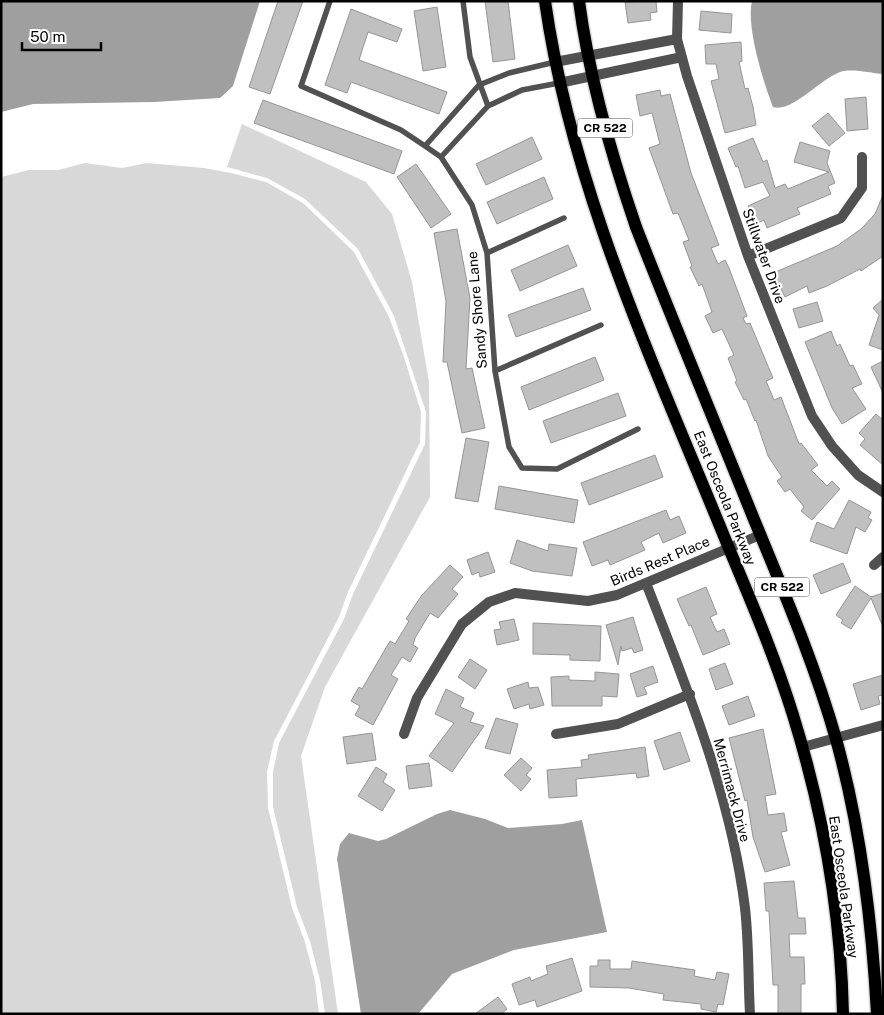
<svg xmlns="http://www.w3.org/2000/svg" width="884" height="1015" viewBox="0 0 884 1015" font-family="'Public Sans',sans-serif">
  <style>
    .green { fill: #d8d8d8 }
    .water { fill: #9f9f9f }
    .building { fill: #c0c0c0; stroke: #959595 }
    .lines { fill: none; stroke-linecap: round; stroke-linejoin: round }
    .primary-casing { stroke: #dbdbdb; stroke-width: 15 }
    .lane { stroke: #515151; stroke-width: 5.5 }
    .street { stroke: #515151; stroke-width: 10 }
    .primary { stroke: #000; stroke-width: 12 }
    .labels { text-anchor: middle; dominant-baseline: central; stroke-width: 4.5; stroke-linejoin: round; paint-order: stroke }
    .shield { fill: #fff; stroke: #4c4c4c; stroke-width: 1 }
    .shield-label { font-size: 12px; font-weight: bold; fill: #000 }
    .street-label { font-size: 14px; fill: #000; stroke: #fff }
  </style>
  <rect width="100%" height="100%" fill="#fff"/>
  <!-- green -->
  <path class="green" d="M242,124L366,182L392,214L412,282L429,382L430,497L325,687L301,756L338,1014H325L320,980L310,941L297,907L273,807V772L279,743L344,619L353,594L425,444L426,412L394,316L358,249L305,199L267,178L227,167Z
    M85,163L122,168L147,163L204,168L231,173L266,182L303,203L354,252L389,317L404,357L421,412L420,442L348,592L339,617L274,741L267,772L268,808L292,908L305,942L315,981L319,1014H1V177L29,170H58Z"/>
  <!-- water -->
  <path class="water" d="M1,1H260L233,86L220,98L154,102L33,104L1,112Z
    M752,1H883V74C870,73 852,68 840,72C820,79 792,113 773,107C763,81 746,27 752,1Z
    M450,810L485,819L508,828L562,824L582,820L607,932L514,950L452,974L418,1014H361L337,859L340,844L349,833L378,841L386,839L437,814Z"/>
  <!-- building -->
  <path class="building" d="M278,1H303L270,94L249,87Z
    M485,1H508L515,59L493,62Z
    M656,1L657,12L650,13L651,20L628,23L625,2Z
    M437,7L446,67L423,71L414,11Z
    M351,9L402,29L397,42L368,32L359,60L447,92L439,114L351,82L347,93L325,85Z
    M701,11L732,14L731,33L699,30Z
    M741,42L742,61L739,62L745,89L748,88L753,107L756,125L725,133L711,81L719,79L716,64H706L705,45Z
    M660,90L661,96L670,94L691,173L719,245L711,248L718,264L725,260L729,268L747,316L743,318L746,324L750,323L773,378L766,381L774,400L781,397L799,444L801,443L818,465L811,470L827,486L832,481L840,489L812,520L801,511L804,507L790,489L785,492L777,481L782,477L768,456L756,420L755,421L746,399L744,400L735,382L737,381L728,358L734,355L722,329L713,333L705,316L712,312L702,284L699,286L690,267L692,266L683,242L689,240L678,213L673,214L649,148L660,144L652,113L640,116L636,95Z
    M866,97L868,129L847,131L845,99Z
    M263,100L402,151L394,174L254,123Z
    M828,113L845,133L829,146L812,126Z
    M532,137L542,159L486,185L476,164Z
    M753,138L763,162L767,160L775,188L785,184L788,189L829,172L794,162L800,142L830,151L827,163L835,183L828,186L831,194L797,208L800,214L767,228L764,220L756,224L748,206L770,196L763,182L745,188L738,166L736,167L728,148Z
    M416,164L451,214L431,228L397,177Z
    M544,177L553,199L497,224L487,202Z
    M883,195V256L861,271L860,269L827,286L809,293L807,286L785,297L773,273L837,246L861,229L875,214Z
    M457,229L470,298L466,369L472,368L485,428L462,433L447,362H443L446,301L434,233Z
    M568,245L577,266L520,291L511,270Z
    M583,288L591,310L516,337L508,315Z
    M883,299V350L869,345L879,315L873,308Z
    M817,302L823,321L799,328L793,309Z
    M831,331L837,346L840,344L850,366L853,365L862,384L852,388L866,409L842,424L832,408L805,342Z
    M595,357L604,380L529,410L521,387Z
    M883,361V393L871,367Z
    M618,393L626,416L551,443L543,421Z
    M876,414L883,420V465L860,445L865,439L859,433Z
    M466,438L489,442L478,502L455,498Z
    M655,455L663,477L589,505L581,483Z
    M499,486L578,500L574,523L495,509Z
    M849,500L871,512L868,518L872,520L865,532L856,527L847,554L810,541L817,522L834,529Z
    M666,510L670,520L679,516L686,533L663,543L659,533L641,542L645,550L610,565L608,560L592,566L583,542Z
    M517,540L548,551L549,544L577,548L572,576L532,571L510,563Z
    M488,552L495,572L480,577L479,572L472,575L467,560Z
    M843,563L851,582L821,594L813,575Z
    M450,565L463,577L452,589L458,594L438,618L430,613L415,638L413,645L418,648L410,662L402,657L391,675L398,679L373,725L355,715L360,706L351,701L359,687L362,689L390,641L395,644L409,621L406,619L422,595Z
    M855,586L871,597L883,593V627L871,598L851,629L841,623L843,620L836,615Z
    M706,587L717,614L710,617L717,632L724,629L730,644L703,655L691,625L689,626L677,599Z
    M633,617L643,650L634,653L632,648L622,651L621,646L618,665L606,625Z
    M514,619L519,640L497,645L494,630L501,629L499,622Z
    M533,623L601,626L600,661L570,660V655L533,654Z
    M470,659L487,670L475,689L458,677Z
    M725,663L733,684L716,690L709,669Z
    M653,666L658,682L644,687L647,694L637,697L630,674Z
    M595,672L619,674L617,697L602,696V706H552L551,677L569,676V680L595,681Z
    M883,675V695L878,696L880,704L861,710L853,684Z
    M528,682L529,688L538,687L544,705L530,709L529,704L514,709L507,689Z
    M446,689L464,698L460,707L474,713L470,722L484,726L452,772L429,756L454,723L435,714Z
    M748,696L755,716L729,725L722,706Z
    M496,718L518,724L510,754L485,748Z
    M763,729L776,794L765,796L768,815L784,813L787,831L781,832L790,865L765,872L753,837L747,800L745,801L729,738Z
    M680,732L690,761L664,770L654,741Z
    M372,733L376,760L347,764L343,737Z
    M645,747L649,776L637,778L636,773L576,779L577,796L549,798L547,770L582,767L581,760L589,759L588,755Z
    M521,758L532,768L526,775L531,779L521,791L504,775Z
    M429,763L432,786L409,789L406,766Z
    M376,767L387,774L383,782L395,790L382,811L358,796Z
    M794,881L798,918H805L806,934H789L790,957H804L805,984H801V1014H778V985H773L769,911H766L764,883Z
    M572,958L582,991L537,1007L535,1000L519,1005L512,984L530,977L531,981L548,974L546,966Z
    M598,960H610V969H631L632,961L695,970L694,976L715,980L717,972L729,974L723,1005L718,1004L716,1012L701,1009V1004L663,1000L664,994L629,988L590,987V966H598Z
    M498,997L507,1009L501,1014H475Z"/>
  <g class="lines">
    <defs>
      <path id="primary" d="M545,1C572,192 656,368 728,546C751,601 775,657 793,715C823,812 841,912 843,1014
        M579,1C589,78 611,154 636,227C674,324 714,420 753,517C783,590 814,662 836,739C861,829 872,921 877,1014"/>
    </defs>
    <!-- primary casing -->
    <use href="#primary" class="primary-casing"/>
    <!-- lane -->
    <path class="lane" d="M330,1L301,86L401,130L425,146L441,157L472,205L487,253L495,371L509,447L522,468L557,469L638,429
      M463,1L470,57L488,106
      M425,146L479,85L509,73L555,62
      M441,157L488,106L522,90L559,83
      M487,253L564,218
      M495,371L601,325"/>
    <!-- street -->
    <path class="street" d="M678,1L677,39L687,76L748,256L812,416L832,446L858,475L883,492
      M555,62L677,39
      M559,83L682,57
      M748,256L841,218L862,188V157
      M874,565L883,557
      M646,583C687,688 731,795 745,908C749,943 748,979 750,1014
      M404,734L417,698L462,624L489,602L515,593L588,601L617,595L760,535
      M556,734L618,724L690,694
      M803,747L883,725"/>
    <!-- primary -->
    <use href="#primary" class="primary"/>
  </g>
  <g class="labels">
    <!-- shield labels -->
    <g class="shield">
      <rect x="577.5" y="118.5" width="55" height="19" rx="4"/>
      <rect x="754.5" y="577.5" width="55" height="19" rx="4"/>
    </g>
    <g class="shield-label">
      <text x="605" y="128">CR 522</text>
      <text x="782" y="587">CR 522</text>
    </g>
    <!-- street labels -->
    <g class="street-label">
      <text transform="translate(764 256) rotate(70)">Stillwater Drive</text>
      <text transform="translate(477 310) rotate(-95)">Sandy Shore Lane</text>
      <text transform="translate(725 498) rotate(68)">East Osceola Parkway</text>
      <text transform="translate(660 561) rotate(-23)">Birds Rest Place</text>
      <text transform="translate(732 790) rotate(75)">Merrimack Drive</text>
      <text transform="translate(844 887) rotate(82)">East Osceola Parkway</text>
    </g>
  </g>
  <!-- border -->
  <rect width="884" height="1015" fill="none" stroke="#000000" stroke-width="5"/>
  <!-- scale -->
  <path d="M22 42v8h79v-8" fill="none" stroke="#000000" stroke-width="2.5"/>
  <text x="30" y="42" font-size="15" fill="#000000" stroke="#ffffff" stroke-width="4" paint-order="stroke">50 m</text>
</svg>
